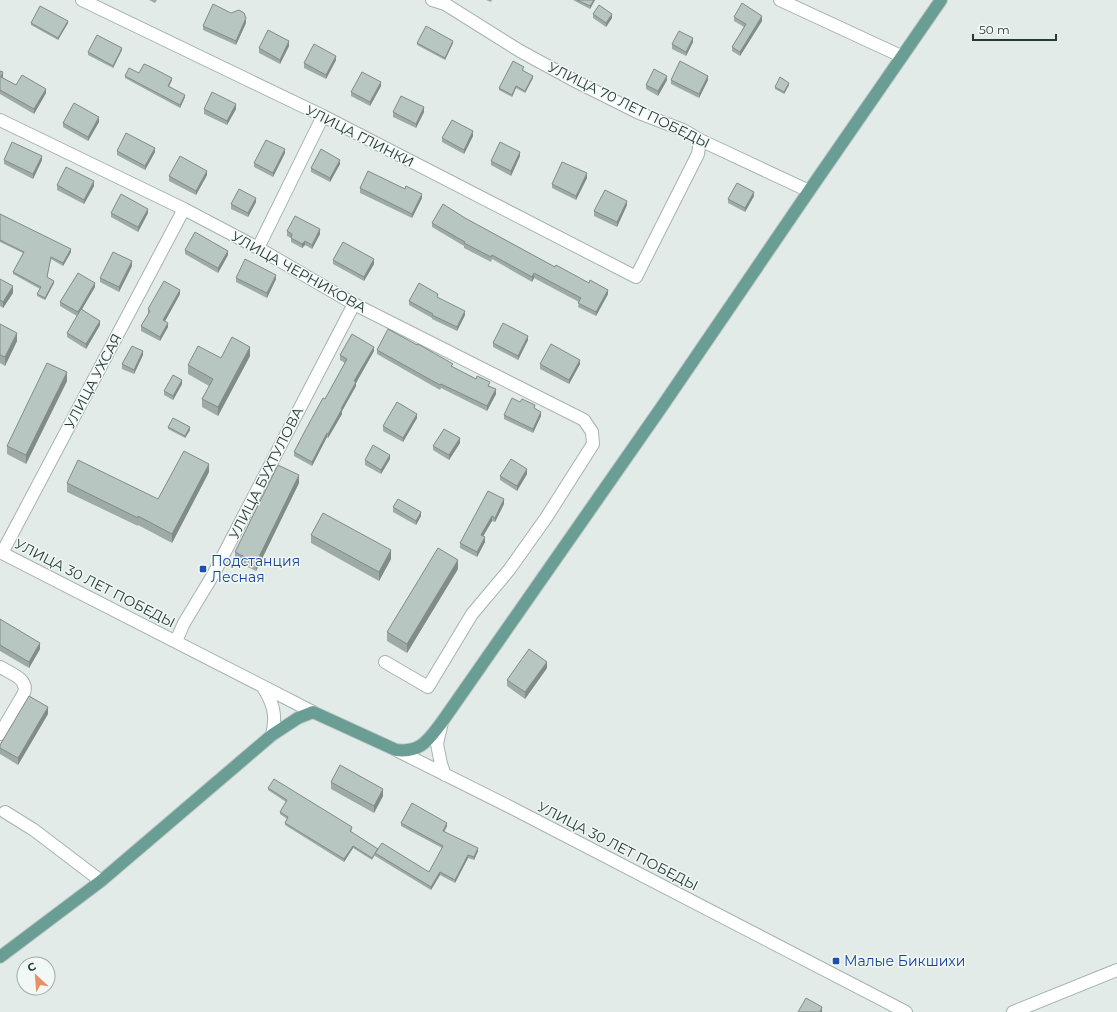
<svg xmlns="http://www.w3.org/2000/svg" width="1117" height="1012" viewBox="0 0 1117 1012" font-family="Montserrat,sans-serif">
  <style>
    .lines { fill: none; stroke-linecap: round; stroke-linejoin: round }
    .minor-casing { stroke: #a5b3af; stroke-width: 14 }
    .major-casing { stroke: #c1c8c7; stroke-width: 14 }
    .minor { stroke: #fff; stroke-width: 12 }
    .major { stroke: #6a9e95; stroke-width: 12 }
    .wall { fill: #9eaaa6 }
    .shaded-wall { fill: #818b87 }
    .building { fill: #b8c6c1; stroke: #818b87 }
    .transit-dot { fill: #1a4fb4; stroke: #f2f8f6; stroke-width: 1.5 }
    .labels { text-anchor: middle; dominant-baseline: central; stroke-width: 3; stroke-linejoin: round; paint-order: stroke }
    .street-label { font-size: 14px; fill: #233b37; stroke: #f2f8f6 }
    .transit-label { font-size: 14px; fill: #164399; stroke: #f2f8f6; text-anchor: start }
  </style>
  <rect width="100%" height="100%" fill="#e2ebe8"/>
  <g class="lines">
    <defs>
      <path id="minor" d="M82,0L323,116L636,277L698,154L700,140
        M432,0L445,4L520,51L577,82L639,113L683,130L700,140L809,191
        M780,0L901,56
        M0,120L184,209L258,248L354,304L584,420L592,432L593,444L546,518L509,570L472,614L428,687L385,662
        M258,248L323,116
        M0,552L313,712
        M2,553L184,209
        M176,641L184,623L213,575L354,304
        M0,667C10,673 29,679 24,693L0,734
        M263,687C273,703 277,715 272,735
        M442,722L437,744L441,764L445,775
        M396,750L512,808L906,1012
        M5,812L34,830L101,881
        M1013,1012L1117,970"/>
      <path id="major" d="M0,957L101,881L272,735L298,718L313,712L396,750C421,753 428,740 442,722L661,408L809,191L941,0"/>
    </defs>
    <!-- minor casing -->
    <use href="#minor" class="minor-casing"/>
    <!-- major casing -->
    <use href="#major" class="major-casing"/>
    <!-- minor -->
    <use href="#minor" class="minor"/>
    <!-- major -->
    <use href="#major" class="major"/>
  </g>
  <!-- wall -->
  <path class="wall" d="M149,0H157L155,3Z
    M486,0H492L491,2Z
    M573,0H595L590,9Z
    M593,14L612,18L606,27L593,18Z
    M734,17L762,21L740,56L732,51V47L744,27L734,21Z
    M31,23H68L58,40L31,25Z
    M246,23L236,45L203,30V26Z
    M693,42L686,56L672,49V44Z
    M417,43H453L445,60L417,45Z
    M289,46L280,64L259,53V48Z
    M122,50L113,68L88,55V52Z
    M336,60L326,79L304,68V63Z
    M524,69L523,71L533,78L525,93L516,88L512,97L499,90V88Z
    M0,71L3,77V78L16,85L46,93L34,114L0,94Z
    M139,73L172,80L169,86L185,97L180,108L125,78V76Z
    M667,80L658,96L646,89V85Z
    M671,80H708L699,98L671,84Z
    M789,85L784,94L775,89V87Z
    M381,86L370,106L351,96V92Z
    M204,109H236L227,125L204,114Z
    M393,112H424L416,128L393,117Z
    M99,122L88,141L63,127V123Z
    M473,136L464,154L442,142V138Z
    M117,151L155,152L145,170L117,155Z
    M285,153L273,177L254,167V163Z
    M520,156L511,176L491,165V161Z
    M4,160H42L33,179L4,164Z
    M340,164L330,182L311,172V168Z
    M207,175L196,195L169,181V176Z
    M587,178L576,200L552,188V184Z
    M57,185L94,186L84,204L57,190Z
    M360,188L422,198L412,218L360,193Z
    M754,196L745,212L728,203V199Z
    M256,202L248,217L231,209V204Z
    M627,205L617,227L594,216V211Z
    M111,213H148L138,232L111,217Z
    M0,214L71,252L63,266L51,259L47,277L54,283L45,300L37,296V294L40,289L13,274V272L23,253L0,242Z
    M465,218L555,267L608,294L596,316L578,307L579,302L534,278L532,282L492,259L491,262L464,248V246L432,227V223Z
    M287,231L320,234L312,249L305,245L302,248L291,242V238L287,236Z
    M185,250L228,255L218,273L185,254Z
    M333,260L374,264L364,281L333,264Z
    M132,266L119,292L100,282V278Z
    M236,278L276,279L267,298L236,282Z
    M0,279L13,293L3,308L0,306Z
    M95,287L82,309L100,325L86,349L67,337V333L77,316L60,306V302Z
    M180,294L165,321L168,327L160,341L141,331V326L148,314V309Z
    M438,298L465,315L457,331L432,319V318L409,305V301Z
    M0,324L17,341L5,366L0,363Z
    M528,340L518,360L493,347V343Z
    M377,350L453,367L490,386L496,394L487,411L441,388L440,390L377,354Z
    M374,351L356,383V386L342,411V414L328,438L327,437L312,466L294,456V452L325,399L345,363L340,360V355Z
    M143,355L134,374L122,369V364Z
    M250,356L218,416L202,407V399L209,386L188,374V365Z
    M540,364H580L569,384L540,369Z
    M67,381L26,464L7,454V446Z
    M182,384L173,400L164,395V391Z
    M535,409L541,416L533,433L504,419V415Z
    M417,418L403,442L383,431V426Z
    M168,427L190,430L185,438L168,429Z
    M460,443L449,460L433,450V446Z
    M390,459L381,474L365,465V460Z
    M209,472L172,543L138,525V526L67,492V483L158,499Z
    M527,474L517,491L500,480V476Z
    M299,483L256,571L235,561V552Z
    M504,504L495,522L492,521L483,536L485,542L477,557L460,548V543Z
    M393,507L421,516L416,525L393,512Z
    M311,535L391,559L379,581L311,543Z
    M458,569L407,653L387,641V632Z
    M0,619L40,649L29,668L0,651Z
    M547,668L525,699L507,686V680Z
    M48,714L18,765L0,754V745Z
    M331,782L383,796L374,813L331,789Z
    M268,788L352,829L351,832L378,849L429,872L442,848L401,826V823L447,826L444,832L478,851L474,860L468,858L455,883L440,875L431,890L375,856V855L372,860L353,848L344,862L285,825V823L287,819L280,814V812L286,802L268,790Z"/>
  <!-- shaded-wall -->
  <path class="shaded-wall" d="M594,0H595L590,9V6Z
    M612,14V18L606,27V23Z
    M762,16V21L740,56V52Z
    M246,18V23L236,45V41Z
    M68,21V23L58,40V38Z
    M693,38V42L686,56V52Z
    M289,41V46L280,64V60Z
    M453,41V43L445,60V58Z
    M122,48V50L113,68V66Z
    M336,56V60L326,79V75Z
    M3,72V77L1,82V77Z
    M533,76V78L525,93V91Z
    M667,76V80L658,96V91Z
    M708,76V80L699,98V94Z
    M172,78V80L168,88V86Z
    M381,82V86L370,106V102Z
    M789,83V85L784,94V92Z
    M516,86V88L512,97V95Z
    M46,89V93L34,114V109Z
    M185,95V97L180,108V105Z
    M236,104V109L227,125V121Z
    M424,107V112L416,128V124Z
    M99,117V122L88,141V137Z
    M473,131V136L464,154V150Z
    M155,148V152L145,170V166Z
    M285,149V153L273,177V173Z
    M520,152V156L511,176V171Z
    M42,156V160L33,179V174Z
    M340,160V164L330,182V178Z
    M207,171V175L196,195V191Z
    M587,173V178L576,200V196Z
    M94,181V186L84,204V200Z
    M754,192V196L745,212V208Z
    M422,194V198L412,218V214Z
    M256,198V202L248,217V213Z
    M627,201V205L617,227V222Z
    M148,209V213L138,232V227Z
    M320,229V234L312,249V245Z
    M305,241V245L302,248V244Z
    M71,249V252L63,266V263Z
    M228,251V255L218,273V268Z
    M374,259V264L364,281V277Z
    M132,261V266L119,292V287Z
    M534,273V278L532,282V277Z
    M276,275V279L267,298V293Z
    M54,281V283L45,300V298Z
    M95,283V287L78,316V312Z
    M13,286V293L3,308V302Z
    M180,290V294L163,325V320Z
    M608,290V294L596,316V312Z
    M465,311V315L457,331V327Z
    M100,321V325L86,349V344Z
    M168,323V327L160,341V337Z
    M17,333V341L5,366V357Z
    M528,336V340L518,360V356Z
    M250,347V356L218,416V407Z
    M374,347V351L356,383V386L342,411V414L328,438V434L341,409L354,381Z
    M143,351V355L134,374V370Z
    M580,360V364L569,384V380Z
    M67,372V381L26,464V455Z
    M182,380V384L173,400V396Z
    M496,389V394L487,411V406Z
    M541,412V416L533,433V429Z
    M417,414V418L403,442V438Z
    M190,427V430L185,438V436Z
    M327,433V437L312,466V462Z
    M460,438V443L449,460V455Z
    M390,455V459L381,474V470Z
    M209,464V472L172,543V534Z
    M527,469V474L517,491V486Z
    M299,475V483L256,571V563Z
    M504,499V504L495,522V518Z
    M421,512V516L416,525V521Z
    M492,516V521L481,540V535Z
    M485,537V542L477,557V552Z
    M391,550V559L379,581V572Z
    M458,560V569L407,653V644Z
    M40,643V649L29,668V662Z
    M547,662V668L525,699V692Z
    M48,707V714L18,765V758Z
    M383,789V796L374,813V806Z
    M447,823V826L443,834V831Z
    M353,846V848L344,862V859Z
    M478,848V851L474,860V857Z
    M468,855V858L455,883V880Z
    M440,872V875L431,890V887Z
    M822,1007V1012H820Z"/>
  <!-- building -->
  <path class="building" d="M577,0H594L590,6Z
    M742,3L762,16L740,52L732,47L746,24L734,17Z
    M213,4L231,13L239,10L244,13L246,18L236,41L203,26Z
    M599,5L612,14L606,23L593,14Z
    M40,6L68,21L58,38L31,23Z
    M426,26L453,41L445,58L417,43Z
    M268,30L289,41L280,60L259,48Z
    M679,31L693,38L686,52L672,44Z
    M97,35L122,48L113,66L88,52Z
    M314,44L336,56L326,75L304,63Z
    M513,61L524,67L522,70L533,76L525,91L516,86L512,95L499,88Z
    M680,61L708,76L699,94L671,80Z
    M144,64L149,66L172,78L168,86L185,95L180,105L125,76L129,68L139,73Z
    M654,69L667,76L658,91L646,85Z
    M0,71L3,72L1,77L16,85L22,75L46,89L34,109L0,90Z
    M362,72L381,82L370,102L351,92Z
    M780,77L789,83L784,92L775,87Z
    M212,92L236,104L227,121L204,109Z
    M401,96L424,107L416,124L393,112Z
    M74,103L99,117L88,137L63,123Z
    M452,120L473,131L464,150L442,138Z
    M126,133L155,148L145,166L117,151Z
    M266,140L285,149L273,173L254,163Z
    M12,142L42,156L33,174L4,160Z
    M500,142L520,152L511,171L491,161Z
    M321,149L340,160L330,178L311,168Z
    M180,156L207,171L196,191L169,176Z
    M562,162L587,173L576,196L552,184Z
    M66,167L94,181L84,200L57,185Z
    M368,171L405,189L406,186L422,194L412,214L360,188Z
    M737,183L754,192L745,208L728,199Z
    M239,189L256,198L248,213L231,204Z
    M605,190L627,201L617,222L594,211Z
    M121,194L148,209L138,227L111,213Z
    M443,204L465,218L555,267L556,265L589,283L590,280L608,290L596,312L578,303L581,298L534,273L532,277L492,255L491,257L464,243L465,242L432,223Z
    M0,214L71,249L63,263L51,257L47,277L54,281L45,298L37,294L41,287L13,272L24,252L0,240Z
    M295,216L320,229L312,245L305,241L302,244L291,238L292,234L287,231Z
    M195,232L228,251L218,268L185,250Z
    M343,242L374,259L364,277L333,260Z
    M113,252L132,261L119,287L100,278Z
    M245,259L276,275L267,293L236,278Z
    M78,273L95,283L78,312L60,302Z
    M0,279L13,286L3,302L0,300Z
    M164,281L180,290L163,320L168,323L160,337L141,326L150,311L148,309Z
    M419,283L438,294L437,297L465,311L457,327L432,315L433,314L409,301Z
    M81,309L100,321L86,344L67,333Z
    M503,323L528,336L518,356L493,343Z
    M0,324L17,333L5,357L0,355Z
    M388,329L417,345L418,344L453,364L451,366L476,379L477,376L490,382L488,386L496,389L487,406L441,384L440,385L377,350Z
    M352,334L374,347L354,381L356,382L341,409H342L328,434L327,433L312,462L294,452L306,429L323,398L325,399L347,359L340,355Z
    M232,337L250,347L218,407L202,399L213,379L188,365L198,346L221,358Z
    M551,344L580,360L569,380L540,364Z
    M132,346L143,351L134,370L122,364Z
    M47,363L67,372L26,455L7,446Z
    M173,375L182,380L173,396L164,391Z
    M512,398L520,402L522,399L535,405L534,408L541,412L533,429L504,415Z
    M397,402L417,414L403,438L383,426Z
    M173,418L190,427L185,436L168,427Z
    M444,429L460,438L449,455L433,446Z
    M373,445L390,455L381,470L365,460Z
    M184,451L209,464L172,534L138,516V518L67,483L78,460L158,499Z
    M511,459L527,469L517,486L500,476Z
    M278,465L299,475L256,563L235,552Z
    M488,491L504,499L495,518L492,516L481,535L485,537L477,552L460,543Z
    M398,499L421,512L416,521L393,507Z
    M323,513L391,550L379,572L311,535Z
    M438,548L458,560L407,644L387,632Z
    M0,619L40,643L29,662L0,645Z
    M529,649L547,662L525,692L507,680Z
    M29,696L48,707L18,758L0,748V745Z
    M340,765L383,789L374,806L331,782Z
    M274,779L352,827L350,831L378,849L372,858L353,846L344,859L285,823L288,817L280,812L287,800L268,788Z
    M412,803L447,823L443,831L478,848L474,857L468,855L455,880L440,872L431,887L375,853L382,843L429,872L443,846L401,823Z
    M806,998L822,1007L820,1012H798Z"/>
  <!-- markers -->
  <g class="transit-dot">
    <rect x="199" y="565" width="8" height="8" rx="2"/>
    <rect x="832" y="957" width="8" height="8" rx="2"/>
  </g>
  <g class="labels">
    <!-- street labels -->
    <g class="street-label">
      <text transform="translate(629 105) rotate(26)">УЛИЦА 70 ЛЕТ ПОБЕДЫ</text>
      <text transform="translate(360 136) rotate(27)">УЛИЦА ГЛИНКИ</text>
      <text transform="translate(299 272) rotate(29)">УЛИЦА ЧЕРНИКОВА</text>
      <text transform="translate(93 381) rotate(-62)">УЛИЦА УХСАЯ</text>
      <text transform="translate(266 473) rotate(-63)">УЛИЦА БУХТУЛОВА</text>
      <text transform="translate(95 583) rotate(27)">УЛИЦА 30 ЛЕТ ПОБЕДЫ</text>
      <text transform="translate(618 846) rotate(27)">УЛИЦА 30 ЛЕТ ПОБЕДЫ</text>
    </g>
    <!-- transit labels -->
    <g class="transit-label">
      <text x="211" y="561">Подстанция<tspan x="211" dy="16">Лесная</tspan></text>
      <text x="844" y="961">Малые Бикшихи</text>
    </g>
  </g>
  <!-- north arrow -->
  <g transform="translate(36 976) rotate(334)"><circle r="19" fill="#f2f8f6" stroke="#9facaa"/>
  <path d="M0-3L7 15L0 10L-7 15Z" fill="#e89063"/>
  <text y="-6" font-size="11" font-weight="bold" text-anchor="middle" fill="#233b37">С</text>
  </g>
  <!-- scale -->
  <path d="M973 34v6h83v-6" fill="none" stroke="#233b37" stroke-width="2"/>
  <text x="979" y="34" font-size="12" fill="#233b37" stroke="#f2f8f6" stroke-width="3" paint-order="stroke">50 m</text>
</svg>
